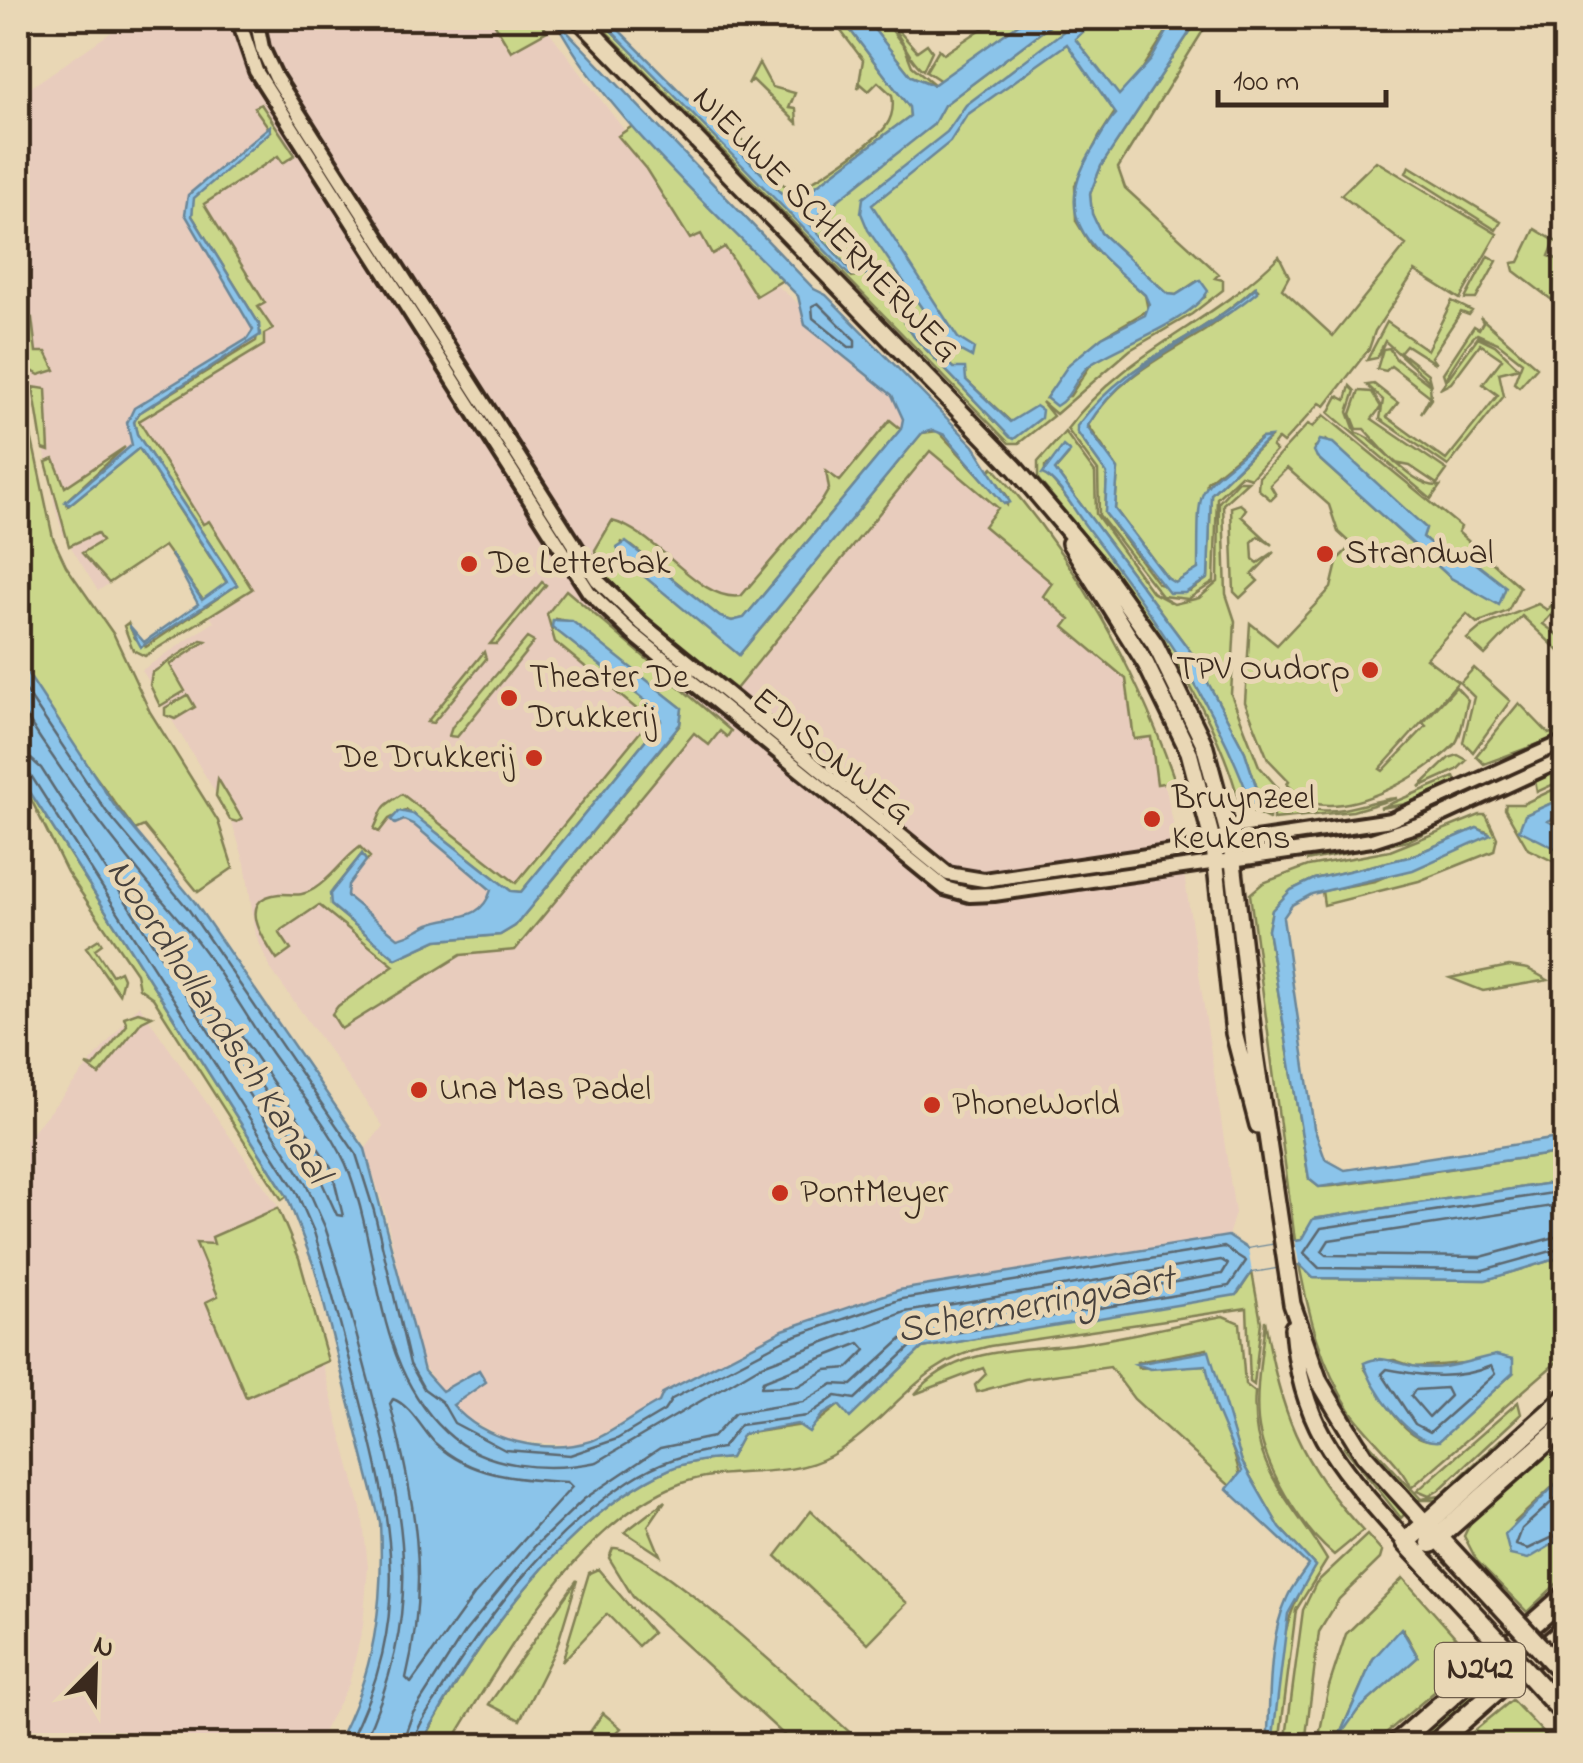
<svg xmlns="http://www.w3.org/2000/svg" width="1583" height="1763" viewBox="0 0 1583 1763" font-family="'Indie Flower',sans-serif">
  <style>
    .built { fill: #e8ccbd }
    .green { fill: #cad78a; stroke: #828054; stroke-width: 2.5; fill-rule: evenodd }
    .water { fill: #8bc4ea; stroke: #6b8698; stroke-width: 2.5 }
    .pier { fill: #e9d7b5 }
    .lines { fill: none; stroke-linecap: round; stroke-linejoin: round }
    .shore { stroke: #5b6870; stroke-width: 2.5 }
    .tertiary-casing { stroke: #3b2a1e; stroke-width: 20 }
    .secondary-casing { stroke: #3b2a1e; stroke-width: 22 }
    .primary-casing { stroke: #3b2a1e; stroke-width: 25 }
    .trunk-casing { stroke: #3b2a1e; stroke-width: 25 }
    .tertiary { stroke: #e9d7b5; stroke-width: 12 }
    .secondary { stroke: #e9d7b5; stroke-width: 15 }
    .primary { stroke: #e9d7b5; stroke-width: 18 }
    .trunk { stroke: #e9d7b5; stroke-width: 18 }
    .primary-bridge-casing { stroke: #3b2a1e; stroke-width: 25; stroke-linecap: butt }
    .primary-bridge { stroke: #e9d7b5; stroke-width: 18 }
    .poi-dot { fill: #c8321e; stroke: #e9d7b5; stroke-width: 4 }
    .labels { text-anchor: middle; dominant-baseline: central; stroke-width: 10; stroke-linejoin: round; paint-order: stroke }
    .shield { fill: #e9d7b5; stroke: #6f5e4b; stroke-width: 2.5 }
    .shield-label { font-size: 32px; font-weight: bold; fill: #3b2a1e }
    .street-label { font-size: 35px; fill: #3b2a1e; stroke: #e9d7b5 }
    .poi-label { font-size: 35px; fill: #3b2a1e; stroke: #e9d7b5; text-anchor: start }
    .water-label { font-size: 38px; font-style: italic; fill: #47413d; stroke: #e9d7b5 }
  </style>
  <rect width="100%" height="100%" fill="#e9d7b5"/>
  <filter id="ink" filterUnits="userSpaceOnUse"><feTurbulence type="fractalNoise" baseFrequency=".01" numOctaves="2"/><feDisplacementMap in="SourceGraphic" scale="20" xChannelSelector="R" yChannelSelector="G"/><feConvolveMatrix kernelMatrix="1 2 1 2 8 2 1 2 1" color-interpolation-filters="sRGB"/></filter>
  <g filter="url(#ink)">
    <!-- built -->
    <path class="built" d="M132,18H539L637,147L760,272L897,384L988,475L1130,679L1156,741L1185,880L1235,1213L1228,1236L899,1290L750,1346L663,1393L659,1402L592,1440L569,1445L508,1440L462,1416L452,1405L485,1382L479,1370L442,1392L420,1361L384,1208L365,1149L383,1126L270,968L256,935L245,863L230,817L142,670L214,622L164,547L98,591L63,534L55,507L27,355L18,96Z
      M139,1005L276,1203L298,1255L305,1298L362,1512L368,1567L363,1626L349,1684L316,1745L18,1746V1149Z"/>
    <!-- green -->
    <path class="green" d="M491,18H538L547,31L511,51Z
      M593,18H599L807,230L819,211L933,125L944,105L1060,18H1067L1060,27L1081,18L1064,31L1097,69L1075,39L1098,18H1175L1099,137L1075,185L1076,221L1092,247L1145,295L1148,310L1102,337L1070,364L1046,398L1070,396L1091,364L1205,297L1197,281L1176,295L1168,294L1101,233L1092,214L1090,194L1101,166L1199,18H1211L1118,168L1125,188L1219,274L1215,278L1223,280V290L1192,314L1130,350L1056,414L1042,402L1053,416L1019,443H1009ZM870,270L920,337L1012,423L1041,418L1014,438L1010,437L915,338L875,280L865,274L852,277L846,271Z
      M831,18H841L909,107L910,116L792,204L706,119L716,110L715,114C747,133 758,179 794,189C810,187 878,139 886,126C893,116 894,106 892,95L878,82L869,91L861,84L858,89L863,60Z
      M865,18H883L905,48L912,66L935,85L911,76Z
      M887,18L917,51L927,44L932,51L923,70C909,60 899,33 887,18Z
      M998,18H1027L941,81L926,71L939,49L944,54Z
      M759,63L772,87L795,93L789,108L796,109L797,123L753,80L748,84Z
      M261,104L295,155L283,163L278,156L204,204L265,303L258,307L273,329L264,334V345L139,421L203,524L209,521L252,589L145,656L133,650L124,626L128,623L135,638L146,647L237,585L137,434L134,422L139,413L256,341L259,324L192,216L193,198L271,131L254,107Z
      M634,125L783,280L756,296L725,247L712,254L701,234L690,239L646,169L618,136Z
      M1376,161L1497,234L1460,299L1415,271L1375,331L1369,349L1325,406L1320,403L1283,443L1278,439L1272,447L1276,451L1251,478L1241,475L1217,498L1214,582L1188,599L1162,596L1099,515L1098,471L1067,429C1128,348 1212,325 1279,256L1289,276L1282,289L1333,336L1406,245L1341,195ZM1255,287L1258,290C1239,304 1221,321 1201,333C1156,360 1117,379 1088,425L1118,469L1115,509L1167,578L1175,583L1198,569L1207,482L1261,438H1270L1211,494L1208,578L1190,591L1158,584L1105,513L1107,474L1077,432L1078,426C1132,354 1194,344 1255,287Z
      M1409,166L1501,222L1496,230L1406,173Z
      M1535,229L1555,241L1549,256L1565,262V310L1514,271L1512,263L1519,262Z
      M1488,256L1497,261L1476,299H1465Z
      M1452,301L1472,311L1469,315L1461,312L1431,357L1436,364L1406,345L1400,352L1428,374L1430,382L1385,341L1377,358L1367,360L1387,322L1427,350Z
      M1480,317L1537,367L1519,387L1514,383L1522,362L1498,343L1477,334C1469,338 1450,371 1445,379L1443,373L1474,326L1479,329L1483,322Z
      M32,318L36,352H46L55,370L39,375L29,369L25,319Z
      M1478,337L1495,345L1519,368L1499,373L1504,396L1448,466L1380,419L1383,400L1367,385L1374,384L1398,403L1387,417L1446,460L1498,395L1483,384L1502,359L1480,344L1451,383L1440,389Z
      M1389,348L1396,359L1430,385L1431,399L1421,413L1430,396L1391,366L1386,371L1377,369L1383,349Z
      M18,374L53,538L66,566L114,635L150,712L218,821L233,868L198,892L144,826L135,830L65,735L18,659Z
      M1350,386L1355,391L1348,412L1356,433C1374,434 1411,489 1440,486L1431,499L1329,413L1338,396L1346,400Z
      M33,387L46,389L49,451L43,449Z
      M1359,391L1372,392L1381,407L1372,419L1447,470L1437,484L1410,466L1395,463L1364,429H1357L1351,414Z
      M1324,415L1461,527L1458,532L1520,587L1508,611L1477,623L1467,614L1426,658L1458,682L1380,769L1383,771L1426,726L1423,723L1456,687L1468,700C1464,712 1462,737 1454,745C1424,775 1356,814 1312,803C1302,800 1294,791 1287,784L1289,781L1268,759L1245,702L1250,623L1277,645L1331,588L1338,559L1352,545L1338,532L1329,505L1287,468L1270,485L1276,495L1271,500L1258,489L1259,477L1308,424L1313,427ZM1326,440L1426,528L1423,537L1499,604L1451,578L1317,457L1315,447Z
      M890,420L901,429L744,618L732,621L720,617L632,546L621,542L739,655L922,433L938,431L1007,505L1008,497L989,471L993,467C1074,556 1136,668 1175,781L1157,784L1151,737L1134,739L1126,679L1064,627L1070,619L1043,596L1052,583L984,526L998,508L930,451L736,689C704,663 597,589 595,550L612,521C658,532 698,603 741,596L822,501L829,489L826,471L840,481Z
      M1065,432L1095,473L1096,514L1152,592L1174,604L1199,598L1218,582L1219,502L1238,481H1248L1223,504L1226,594L1235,621L1231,694L1259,766L1278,788L1271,797L1269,819L1240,805C1209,685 1117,573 1038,479V462ZM1069,454L1055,470L1193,655L1245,752L1257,788L1258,811L1253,809C1217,688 1126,568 1045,472V466Z
      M125,447L66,501L68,506L139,448L227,583L203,600L164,546L109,583L82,553L102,541L97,533L69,546L46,462L54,459L65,487Z
      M1240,504L1246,509L1241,516L1272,545L1258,536L1252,542L1253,559L1258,563L1274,552L1252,575L1258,581L1240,598L1234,592L1231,507Z
      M542,582L546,585L497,644H490Z
      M566,590L731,731L727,737L720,731L709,745L694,733L515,950L461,955L341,1029L332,1014L338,1006L394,966L319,905L279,932L291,950L277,960C264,941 235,898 279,894C291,893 300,898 314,889C332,878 343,859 360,847L370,857L366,861L362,854L333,890L331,905L396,959L437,940L500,935L515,926L680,725L682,708L572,622L556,619L553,627L657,710L661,721L521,892L511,891L407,810L389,819L379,832L374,829C385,805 379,809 402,794L516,883L650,720L555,642L547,614Z
      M1564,593L1565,599L1543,624L1565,640L1559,651L1522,616L1485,655L1467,639L1481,627L1538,604L1547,610Z
      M527,638L534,642L457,737L449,736L452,727Z
      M201,640L206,641L170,665L185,691L160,706L150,685L152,673Z
      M484,652L486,659L433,723L427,722Z
      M1474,668L1510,701L1473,752L1463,742L1474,697L1460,683Z
      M188,695L195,707L175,719L165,715V708Z
      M1519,703L1549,734L1565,727V734L1484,764L1476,756Z
      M1458,755L1467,760L1457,770L1419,787L1449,758Z
      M1565,766V779L1537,792L1535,780Z
      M18,773L287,1196L282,1200L153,998L139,988L136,973L67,872Z
      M1454,777L1457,785L1419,802L1380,808Z
      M218,779L242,819L237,822L230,820L216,796Z
      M1565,784V797L1526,815L1522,830L1565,853V867L1528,849L1505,809L1506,804H1523Z
      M1281,791C1323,828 1352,802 1397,798L1353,811L1273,819L1274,799Z
      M1469,811L1408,841L1306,861L1400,840Z
      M1480,815H1486L1497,838L1494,851L1419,881L1324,905L1322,891L1375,881L1487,832L1477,828L1409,857L1314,879L1291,890L1272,910L1268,930L1309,1179L1319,1187L1333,1186L1565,1152V1181L1314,1219L1301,1240L1295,1241L1250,894L1263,883L1308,866L1390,851Z
      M99,939L102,944L95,949L112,975L120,971L123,978L119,994L86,947Z
      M1509,966L1528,969L1548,980L1483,991L1450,978Z
      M138,1012L152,1016L142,1021L99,1075L86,1065L94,1067L127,1025L124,1017Z
      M278,1208L299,1258L328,1361L246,1397L206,1302L218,1296L196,1243L214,1244L212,1237Z
      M1565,1256V1355L1411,1488C1407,1469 1364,1432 1350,1410C1321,1365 1309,1316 1299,1264L1313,1278L1485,1280ZM1394,1360L1415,1367L1476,1362L1513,1373L1439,1440C1404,1446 1382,1394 1365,1369L1364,1363Z
      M1252,1272L1261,1322L1254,1385L1250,1382L1247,1308L990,1346C914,1362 892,1422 830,1456C787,1480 728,1466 682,1483C577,1522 506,1655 450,1745L421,1746C472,1648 566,1515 669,1469C688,1461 710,1460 730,1458L743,1434L816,1423L839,1405L850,1417L922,1348L1238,1293Z
      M1223,1316L1240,1323L1245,1384L1255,1392C1249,1468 1293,1502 1327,1560L1296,1610L1279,1745H1272C1278,1677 1276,1625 1315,1566L1280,1528L1242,1462L1207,1349L1137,1362L1138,1368L1206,1365C1211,1387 1242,1470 1240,1479L1230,1486L1134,1399L1110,1367L1025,1379L977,1392L975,1385L986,1374L983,1368L915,1394C959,1342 1032,1352 1089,1342C1132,1336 1178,1324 1223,1316Z
      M1265,1320C1279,1410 1300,1464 1363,1531L1334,1555C1300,1527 1263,1466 1258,1421C1255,1389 1262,1352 1265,1320Z
      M1323,1373L1357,1430L1421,1499L1440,1496L1501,1439L1506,1440L1440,1500H1414L1340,1412Z
      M1518,1402L1521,1414L1439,1490L1429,1496L1417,1491Z
      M1565,1431V1475L1515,1522L1560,1542L1565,1537V1576L1527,1612L1477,1561L1464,1536L1474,1515Z
      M1348,1444L1407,1512L1401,1518L1344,1447Z
      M665,1501L648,1526L660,1555L625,1532Z
      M811,1511L907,1603L868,1643L776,1556Z
      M1367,1535L1382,1552L1380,1559L1339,1599L1319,1632L1305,1744L1285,1745L1303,1610L1316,1583Z
      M613,1548C649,1544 827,1713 864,1745H795L633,1597L609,1558Z
      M598,1569L652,1633L638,1646L607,1614L562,1662L589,1573Z
      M1403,1578L1474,1658L1372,1745L1317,1746L1329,1686L1346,1634ZM1403,1629L1418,1657L1358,1710L1340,1734L1373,1659Z
      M577,1580L557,1646L520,1720L489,1704Z
      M1487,1674L1494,1681L1418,1745L1404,1746Z
      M1512,1700L1555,1745H1456H1457Z
      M603,1713L621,1728L605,1745H581Z"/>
    <!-- water -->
    <path class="water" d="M554,18L814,289L826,295L974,446L1010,502L1004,504L945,435L933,430L922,433L739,655L622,558L617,548L626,542L720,617L732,621L744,618L901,429L903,419L892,395L805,325L798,296C719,215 606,117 554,18Z
      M599,18H607L792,204L910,116L909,107L841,18H865L911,76L933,85L1027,18H1060L944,105L933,125L809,223L850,270H873L914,328L953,368H965L966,380L1010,422L1036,406L1042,410L1041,418L1014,439L1010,437L915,338L875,280L865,274L849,275Z
      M1081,18H1098L1075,39L1119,95L1151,60L1175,18H1199L1101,166L1090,194L1092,214L1101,233L1168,294L1176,295L1200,280L1208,291C1191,321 1119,346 1090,365C1075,376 1073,397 1056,406L1046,398L1069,364L1102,337L1145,315L1149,304L1145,295C1097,251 1048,222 1091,152C1099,140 1106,124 1116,114L1067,44L967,115L950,142L872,205L958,338L974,348L972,357L946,343L868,230L861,213L863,198L947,132L966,105Z
      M270,126V132L194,198L192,216L259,324L260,335L139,413L134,422L137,434L237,585L141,647L129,625L144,642L198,604L171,554L202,600L227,582L139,448L69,505L65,502L132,445L127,423L134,408L247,339L253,330L185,214L188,195Z
      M1256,287L1257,292C1200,340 1126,360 1087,427L1118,469L1115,509L1167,578L1175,583L1198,569C1199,473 1193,499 1262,438L1270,437L1211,494L1208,578L1185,593H1169L1105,513L1107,474L1077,432V426C1133,353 1194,344 1256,287Z
      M1320,440L1333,443L1426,528L1423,537L1450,560L1465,555L1506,587L1499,605L1451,578L1317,457L1314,451Z
      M1063,446L1070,452L1055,470L1193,655L1245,752L1257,789L1259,811L1253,809C1217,704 1154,616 1085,525C1074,510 1057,479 1042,474Z
      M553,620L572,621L682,708L680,724L515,926L500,935L437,940L396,959L331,905L330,894L362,854L366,861L348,885L347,896L398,938C410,936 418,929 429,924C453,914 481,923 491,890L413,824L404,820L395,824L391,820L399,811L413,814L511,891L521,892L661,721L657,710L552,627Z
      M18,659L114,805L194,901L365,1149L424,1371L442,1391L479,1370L486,1382L453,1405C483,1441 546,1455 591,1441C611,1434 637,1413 659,1402L663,1393L783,1330L899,1290L1228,1236L1248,1249L1301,1240L1313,1219L1565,1181V1256L1486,1280L1313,1278L1299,1264L1252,1272L1236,1295L922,1348L850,1418L839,1405L822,1415L809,1432L797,1424L743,1434L730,1458C710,1460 688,1461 670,1469C567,1514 472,1648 421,1745H336C375,1673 384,1603 380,1522L315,1269L287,1196L18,773Z
      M1565,797V813L1548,821L1565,830V853L1519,830L1525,815Z
      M1477,828L1491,835L1413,870L1312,894L1292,905L1283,918L1314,1128L1325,1159L1345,1170L1565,1137V1152L1319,1187L1309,1179L1268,930L1272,910L1291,890L1314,879L1409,857Z
      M1209,1351L1242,1462L1280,1528L1315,1566L1288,1614L1272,1745H1267C1271,1699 1267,1642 1287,1598C1292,1586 1301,1576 1308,1565L1227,1489L1242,1471L1215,1407L1206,1365L1150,1369L1136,1364Z
      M1496,1355L1513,1359V1373L1439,1441C1410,1445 1371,1389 1364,1363C1384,1353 1398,1365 1418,1367C1446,1371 1470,1360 1496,1355Z
      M1565,1475V1537L1528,1559L1510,1555L1505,1535Z
      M1401,1628L1418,1657L1358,1710L1338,1739L1373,1659Z"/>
    <!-- pier -->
    <path class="pier" d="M1295,1241L1299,1264L1252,1272L1248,1249Z"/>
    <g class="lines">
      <!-- shore -->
      <path class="shore" d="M818,303L855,340V347H849L813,318L812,306Z
        M18,679L106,811L189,910L356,1154L374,1211L410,1364L424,1389L442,1402L454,1423L505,1450L570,1455L617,1439L664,1411L672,1399L786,1339L902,1299L1224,1247L1246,1261L1229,1286L919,1339L855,1399L836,1396L807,1416L740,1425L722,1448C686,1454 659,1461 629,1481C549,1533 485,1618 437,1698C428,1712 415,1729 413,1746
        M18,704C66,781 122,854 181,922C216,961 242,1011 272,1054C298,1091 334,1131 350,1174C382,1263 374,1365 446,1432C485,1469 548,1472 597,1462L760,1366L905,1312L1221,1260L1228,1264L1222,1274L915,1327L852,1385L833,1384L803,1402L735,1413L713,1437L660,1448L584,1499L535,1546L464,1633L413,1713L401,1746
        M18,757L31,759L41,768L306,1184L325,1227C343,1280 356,1335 371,1389C407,1526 424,1612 362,1746
        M18,769L30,774L296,1191L314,1232C330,1283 343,1335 357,1387C392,1520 415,1617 347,1746
        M225,1019L231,1021L331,1167L343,1216L337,1215L319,1176L223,1026Z
        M1566,1191L1321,1228L1304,1253L1319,1268L1483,1270L1566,1247
        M1566,1204L1329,1240L1322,1251L1327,1255L1481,1257L1566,1234
        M860,1343L866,1350L848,1368L826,1370L798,1386L761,1387L763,1381Z
        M1491,1366L1495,1374L1430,1432L1415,1424L1382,1374L1387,1369C1423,1376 1455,1381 1491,1366Z
        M1446,1388L1450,1396L1429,1417L1411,1396L1415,1390Z
        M393,1399C410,1405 422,1429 435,1443C471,1477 521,1480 567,1482L572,1487L474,1595L411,1683L406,1678C430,1579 415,1500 390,1404Z
        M1566,1489L1522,1529L1516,1545L1528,1549L1566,1531"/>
      <defs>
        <path id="tertiary" d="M238,18L256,71L589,592L632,633L945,888L970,895L994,894L1372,840L1427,822L1566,758
          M256,18L262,48L276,78L597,580L641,623L948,874L984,880L1391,820L1566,741"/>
        <path id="secondary" d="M578,18L1015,468L1105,574L1155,644L1204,744L1231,844L1255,1054L1292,1304L1319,1381L1335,1408L1364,1455L1426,1524
          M1070,543L1146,664L1189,752L1214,847L1234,1033L1258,1125
          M1293,1328C1301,1431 1342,1469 1406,1542"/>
        <path id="primary" d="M1431,1543L1566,1424
          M1498,1602L1426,1524L1406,1542L1498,1641
          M1553,1701L1566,1715
          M1394,1746L1566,1595
          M1433,1746L1566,1629"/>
        <path id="trunk" d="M1426,1524L1566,1398"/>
      </defs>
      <!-- tertiary casing -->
      <use href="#tertiary" class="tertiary-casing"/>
      <!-- secondary casing -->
      <use href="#secondary" class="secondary-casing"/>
      <!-- primary casing -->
      <use href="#primary" class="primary-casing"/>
      <!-- trunk casing -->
      <use href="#trunk" class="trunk-casing"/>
      <!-- tertiary -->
      <use href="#tertiary" class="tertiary"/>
      <!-- secondary -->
      <use href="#secondary" class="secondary"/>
      <!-- primary -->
      <use href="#primary" class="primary"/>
      <!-- trunk -->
      <use href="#trunk" class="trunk"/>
      <defs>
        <path id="primary-bridge" d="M1498,1602L1566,1676
          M1498,1641L1553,1701"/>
      </defs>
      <!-- primary-bridge casing -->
      <use href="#primary-bridge" class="primary-bridge-casing"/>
      <!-- primary-bridge -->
      <use href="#primary-bridge" class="primary-bridge"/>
    </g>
  </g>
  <!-- markers -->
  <g class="poi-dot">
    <circle cx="1325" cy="554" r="10"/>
    <circle cx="469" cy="564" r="10"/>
    <circle cx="1370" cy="670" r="10"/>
    <circle cx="509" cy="698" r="10"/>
    <circle cx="534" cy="758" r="10"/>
    <circle cx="1152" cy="819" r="10"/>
    <circle cx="419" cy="1090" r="10"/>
    <circle cx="932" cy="1105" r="10"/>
    <circle cx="780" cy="1193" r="10"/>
  </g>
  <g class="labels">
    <!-- shield labels -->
    <rect class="shield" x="1435" y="1643" width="90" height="54" rx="8"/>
    <g class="shield-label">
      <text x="1480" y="1670">N242</text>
    </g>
    <!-- street labels -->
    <g class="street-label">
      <text transform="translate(825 225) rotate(46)">NIEUWE SCHERMERWEG</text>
      <text transform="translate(831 757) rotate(39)">EDISONWEG</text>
    </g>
    <!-- poi labels -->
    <g class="poi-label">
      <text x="1345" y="554">Strandwal</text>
      <text x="489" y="564">De Letterbak</text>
      <text x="1350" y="670" text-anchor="end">TPV Oudorp</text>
      <text x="529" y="678">Theater De<tspan x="529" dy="40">Drukkerij</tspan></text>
      <text x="514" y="758" text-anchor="end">De Drukkerij</text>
      <text x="1172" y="799">Bruynzeel<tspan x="1172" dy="40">Keukens</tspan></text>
      <text x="439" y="1090">Una Mas Padel</text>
      <text x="952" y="1105">PhoneWorld</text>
      <text x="800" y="1193">PontMeyer</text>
    </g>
    <!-- water labels -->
    <g class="water-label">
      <text transform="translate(217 1022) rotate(57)">Noordhollandsch Kanaal</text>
      <text transform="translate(1036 1306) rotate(-11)">Schermerringvaart</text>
    </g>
  </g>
  <!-- margin -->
  <rect width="1583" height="1763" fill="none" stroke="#e9d7b5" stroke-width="60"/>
  <rect x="30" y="30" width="1523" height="1703" fill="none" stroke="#3b2a1e" stroke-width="4" filter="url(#ink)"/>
  <!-- north arrow -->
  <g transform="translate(95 1668) rotate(23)" stroke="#e9d7b5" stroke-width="8" paint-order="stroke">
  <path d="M0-8L18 38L0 25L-18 38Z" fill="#3b2a1e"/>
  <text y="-15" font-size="28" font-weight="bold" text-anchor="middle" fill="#3b2a1e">N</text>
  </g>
  <!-- scale -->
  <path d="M1218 90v15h168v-15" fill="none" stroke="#3b2a1e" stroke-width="5"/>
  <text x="1233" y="90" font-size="30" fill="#3b2a1e" stroke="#e9d7b5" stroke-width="8" paint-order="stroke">100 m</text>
</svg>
